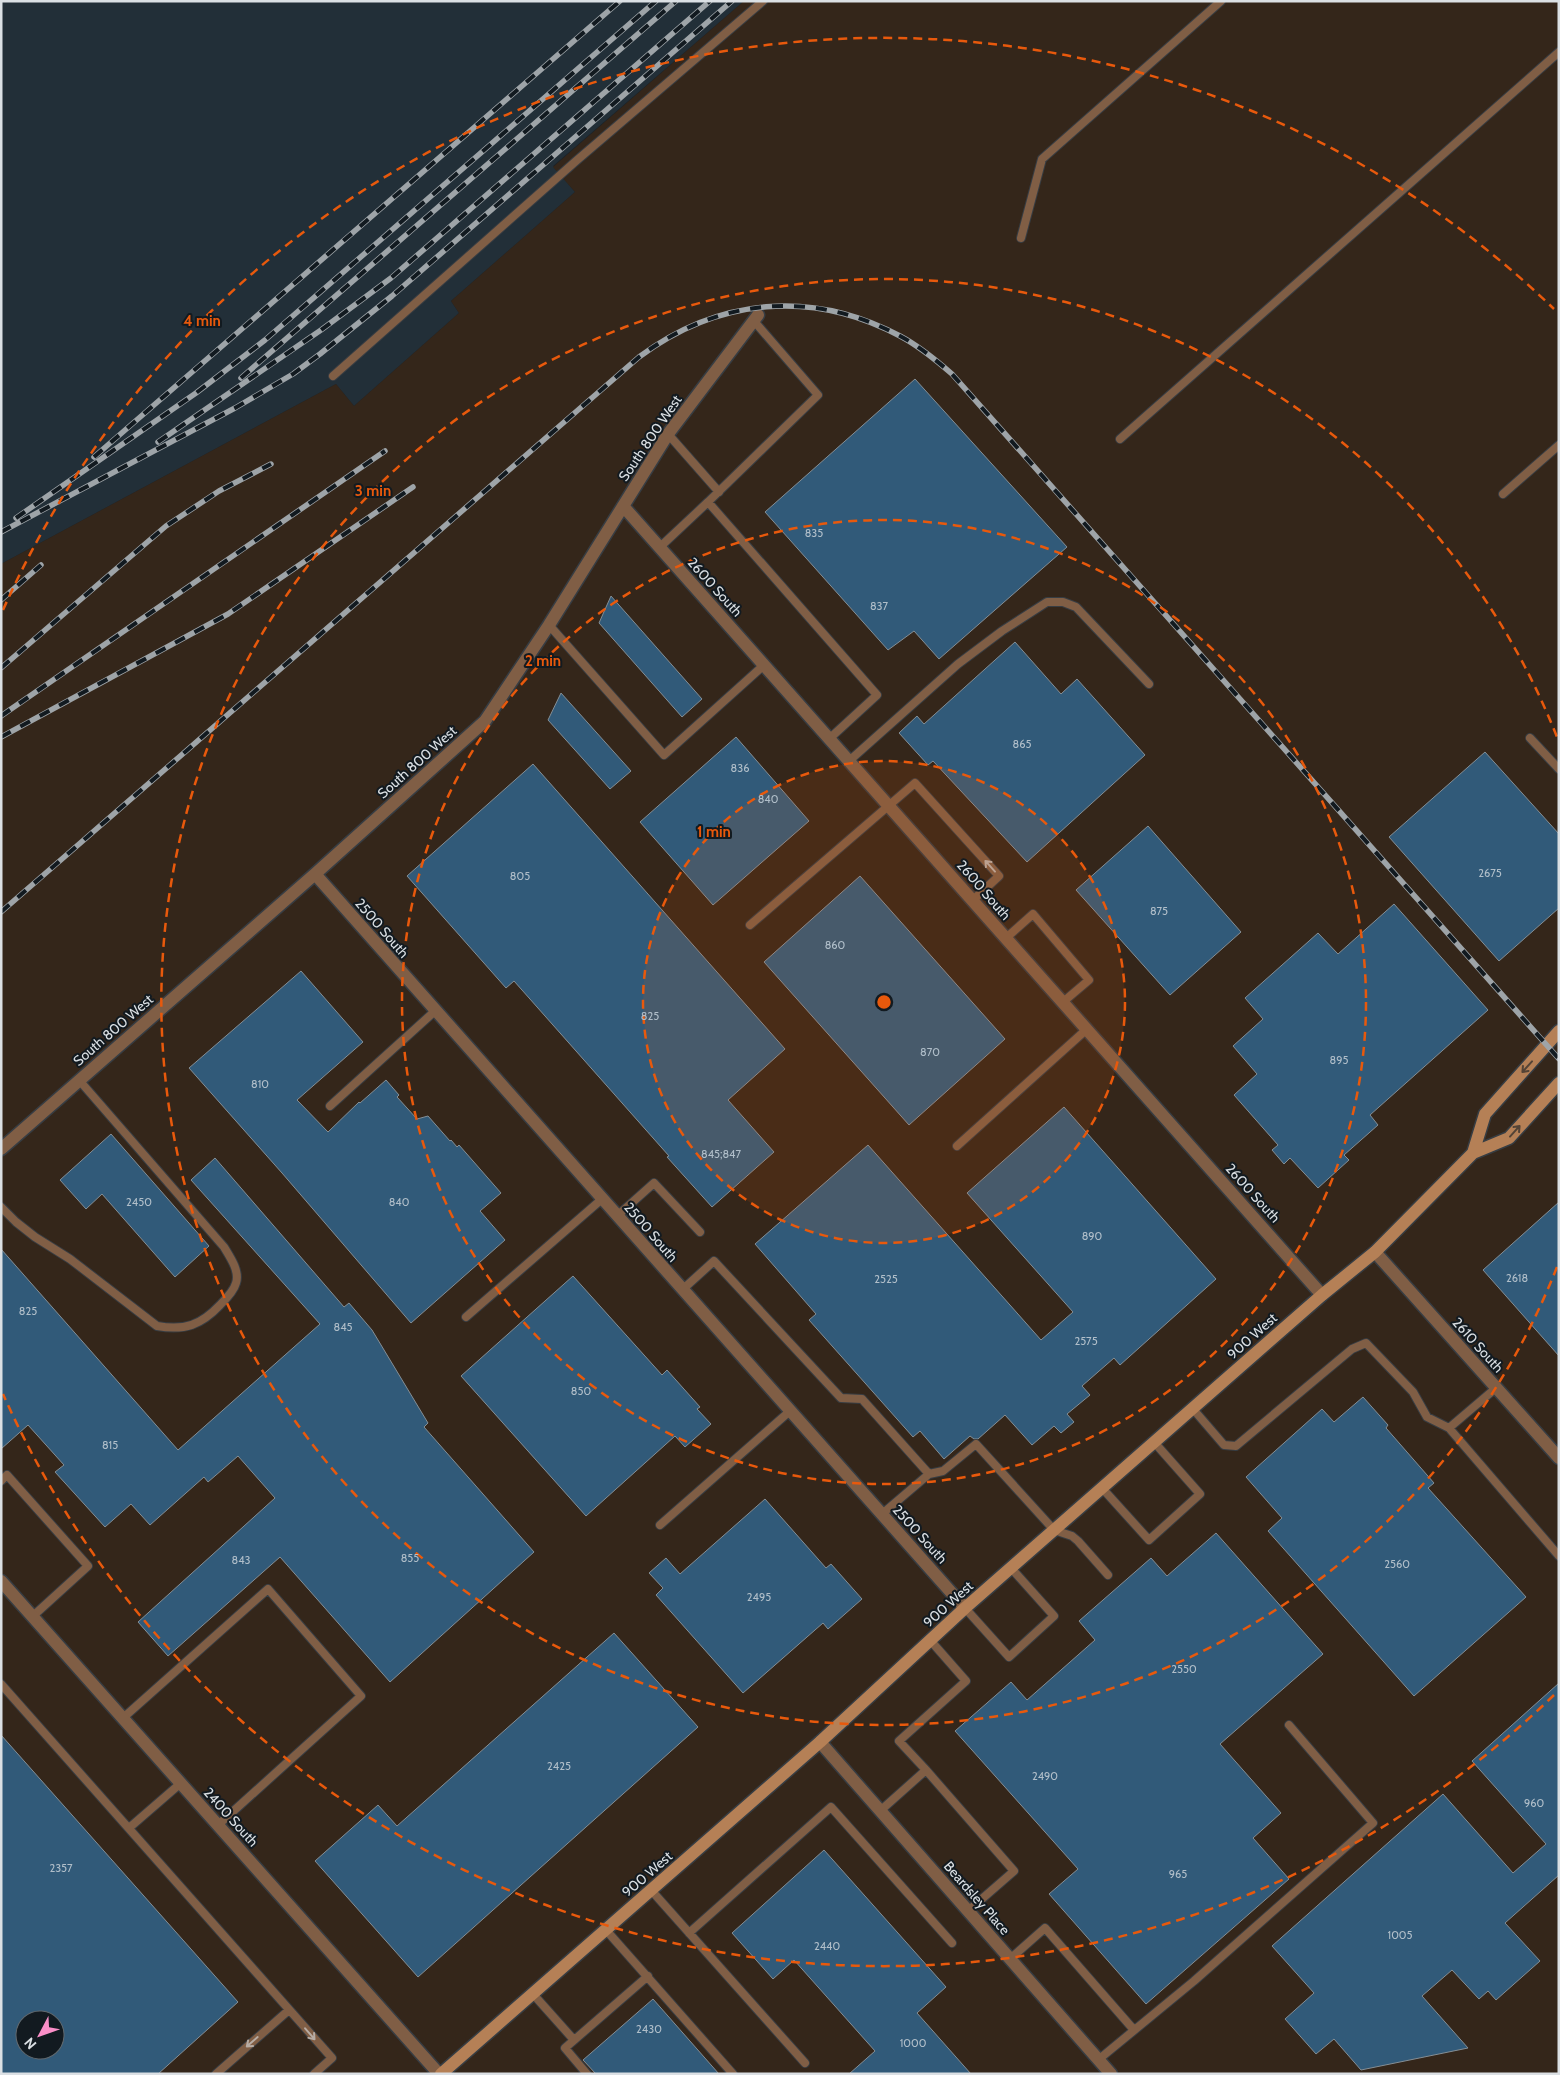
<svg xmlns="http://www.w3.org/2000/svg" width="1560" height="2075" viewBox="0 0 1560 2075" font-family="Cabin,sans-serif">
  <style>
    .built { fill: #222f38 }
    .industrial { fill: #34261a; fill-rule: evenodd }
    .building { fill: #315a79; stroke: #848e95; fill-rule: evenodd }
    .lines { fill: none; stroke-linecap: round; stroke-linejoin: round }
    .lane-casing { stroke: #373d43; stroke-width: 10 }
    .street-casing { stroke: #373d43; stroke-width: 15 }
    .secondary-casing { stroke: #373d43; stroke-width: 15 }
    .lane { stroke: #805e45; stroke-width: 8 }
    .street { stroke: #805e45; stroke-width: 12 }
    .secondary { stroke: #b58056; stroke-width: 12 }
    .rail-casing { stroke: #9ea4a8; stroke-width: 5.5 }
    .rail { stroke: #121a20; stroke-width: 4; stroke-dasharray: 11; stroke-linecap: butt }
    .oneway { stroke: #b7aca4 }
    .oneway2 { stroke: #534336 }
    .ring { fill: none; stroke: #e8590c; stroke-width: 2.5; stroke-dasharray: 9 6 }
    .labels { text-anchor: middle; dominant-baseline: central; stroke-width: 4; stroke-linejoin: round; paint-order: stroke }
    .number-label { font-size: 11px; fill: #b0bec9 }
    .street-label { font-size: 14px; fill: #dbe0e4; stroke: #121a20 }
    .centre { fill: #e8590c; stroke: #121a20; stroke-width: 2.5 }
    .ring-label { font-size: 15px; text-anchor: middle; font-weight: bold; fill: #e8590c; stroke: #121a20; stroke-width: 4; stroke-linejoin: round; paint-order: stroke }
  </style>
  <rect width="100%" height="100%" fill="#1c2329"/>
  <!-- built -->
  <path class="built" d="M1,1H744L553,166L575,192L451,301L459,313L354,406L336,384L1,564Z"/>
  <!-- industrial -->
  <path class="industrial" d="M744,1H1559V2074H1V564L336,384L354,406L459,313L451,301L575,192L553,167ZM25,2020H55V2050H25Z"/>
  <!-- building -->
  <path class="building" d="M915,379L1067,547L939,659L914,631L888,650L765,512Z
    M611,596L702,699L682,717L599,623Z
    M1015,642L1061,694L1077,679L1145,755L1027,862L933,761L928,765L899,733L917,716L924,724Z
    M561,693L631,771L610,789L548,720Z
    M736,737L809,821L713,905L640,822Z
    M1485,752L1559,834V908L1499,961L1389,837Z
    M533,764L785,1049L728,1100L774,1152L712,1207L667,1157L669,1156L514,981L506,988L407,876Z
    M1148,826L1241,932L1170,995L1076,890Z
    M860,876L1005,1039L909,1125L764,962Z
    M1394,904L1488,1010L1370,1115L1378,1125L1344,1155L1349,1160L1318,1188L1290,1158L1284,1164L1272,1150L1278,1145L1234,1095L1257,1074L1233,1046L1263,1019L1245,998L1318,933L1338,954Z
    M301,971L363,1042L297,1100L328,1132L359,1102L360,1103L386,1080L399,1095L397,1097L417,1119L428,1116L450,1141L451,1140L457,1147L459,1145L501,1193L480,1211L505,1240L411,1323L282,1173L189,1068Z
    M1064,1107L1216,1279L1120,1365L1114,1358L1082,1386L1090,1395L1067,1414L1074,1422L1061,1433L1054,1426L1032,1445L1005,1415L978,1439H974L970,1436L944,1459L920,1431L913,1437L809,1320L816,1314L755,1244L868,1145L1041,1340L1073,1312L967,1193Z
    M111,1134L209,1246L175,1277L102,1194L86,1209L60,1180Z
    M215,1158L344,1307L349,1303L372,1330L428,1423L424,1427L534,1552L390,1682L280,1557L168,1656L138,1622L275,1498L238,1456L208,1482L204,1477L150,1525L131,1504L105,1527L55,1472L64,1465L28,1425L1,1449V1249L178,1450L320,1324L191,1180Z
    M1559,1202V1356L1483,1270Z
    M573,1276L662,1375L667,1370L700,1407L697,1409L711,1424L685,1447L675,1436L586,1516L461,1376Z
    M1363,1397L1388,1425L1386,1428L1434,1483L1428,1488L1526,1597L1414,1696L1268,1531L1282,1518L1246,1477L1322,1409L1334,1422Z
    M765,1499L826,1568L831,1564L862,1599L828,1629L823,1623L743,1693L656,1595L663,1588L649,1573L666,1558L680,1574Z
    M1216,1533L1323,1654L1220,1744L1281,1813L1253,1838L1289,1879L1146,2004L1049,1894L1078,1869L955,1731L1011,1682L1027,1700L1095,1640L1079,1621L1151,1558L1167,1576Z
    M614,1633L698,1727L418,1977L315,1861L378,1805L397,1826Z
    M1559,1683V1875L1505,1923L1540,1961L1496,2000L1488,1991L1479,1999L1452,1970L1422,1996L1468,2048L1361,2070L1334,2039L1316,2054L1285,2019L1314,1993L1272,1946L1443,1794L1513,1873L1546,1844L1472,1761Z
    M1,1735L238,2002L158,2074H1ZM25,2020H55V2050H25Z
    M824,1850L946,1987L917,2013L971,2074H849L875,2051L794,1960L773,1979L732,1933Z
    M653,1999L719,2074H596L583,2060Z"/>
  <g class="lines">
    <defs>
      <path id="lane" d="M1021,238L1042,159L1221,1
        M333,376L576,161L763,1
        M668,434L719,492
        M1120,439L1559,52
        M1503,494L1559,445
        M708,502L818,395L754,321
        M660,547L708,502L877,695L829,739
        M549,625L664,755L764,665
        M1530,738L1559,769
        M849,761L958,664L1002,631L1047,602H1063L1076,607L1149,684
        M750,925L915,783L999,876L973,900
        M1006,938L1033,914L1089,980L1063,1002
        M330,1106L435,1011
        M957,1146L1087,1029
        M1,1207L16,1222L35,1237L70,1259L157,1326C185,1331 201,1325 220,1305C226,1299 234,1291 236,1283C240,1271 230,1257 224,1247L79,1080
        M617,1216L654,1183L700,1232
        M682,1290L714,1261L841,1398L862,1399L929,1474L882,1514
        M466,1317L602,1199
        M1193,1409L1224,1445L1236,1446L1352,1349L1366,1343L1413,1392L1427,1417L1449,1428L1496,1388
        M1449,1428L1559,1556
        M929,1474L943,1471L976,1444L1054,1530L1072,1536L1078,1541L1108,1575
        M1,1481L7,1475L88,1566L33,1616
        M1102,1488L1149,1540L1200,1494L1154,1442
        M660,1525L790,1411
        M965,1608L1009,1657L1054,1616L1011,1568
        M1,1684L332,2058L314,2074
        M123,1718L268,1589L361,1696L218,1825
        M926,1770L899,1741L966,1681L930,1640
        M880,1811L926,1770L1014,1871L968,1911
        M129,1828L181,1783
        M651,1890L805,2063
        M606,1930L733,2074
        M689,1933L831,1807L952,1943
        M1010,1959L1045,1928L1134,2030
        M533,1994L574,2040
        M1098,2060L1194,1981L1373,1823L1289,1725
        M216,2074L289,2010
        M587,2074L565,2048L648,1976"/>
      <path id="street" d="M623,506L1322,1295
        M315,874L965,1608
        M1,1149L315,874L485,721L549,625L668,434L758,315
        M1375,1252L1559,1458
        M1,1581L439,2074
        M820,1742L1111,2074"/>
      <path id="secondary" d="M1473,1153L1485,1114L1559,1031
        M441,2074L820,1742L965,1608L1322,1295L1375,1252L1473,1153L1509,1138L1559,1083"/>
    </defs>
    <!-- lane casing -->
    <use href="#lane" class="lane-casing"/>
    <!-- street casing -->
    <use href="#street" class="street-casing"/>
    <!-- secondary casing -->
    <use href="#secondary" class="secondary-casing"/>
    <!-- lane -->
    <use href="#lane" class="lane"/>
    <!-- street -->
    <use href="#street" class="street"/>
    <!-- secondary -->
    <use href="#secondary" class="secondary"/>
    <defs>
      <path id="rail" d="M241,378L676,1
        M158,442L321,330L391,278L710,1
        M94,457L620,1
        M16,518L196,393L265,340L656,1
        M1,532L235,408L293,374L320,354L392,296L732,1
        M1,600L41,565
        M1,668L166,526L219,491L271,464
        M1,716L385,451
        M1,737L228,614L413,487
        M1,912L639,357C718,298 812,289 900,336C919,346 936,360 952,374L1559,1059"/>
    </defs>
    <!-- rail casing -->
    <use href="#rail" class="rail-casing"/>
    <!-- rail -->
    <use href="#rail" class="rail"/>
  </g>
  <!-- one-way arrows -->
  <defs><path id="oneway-shaft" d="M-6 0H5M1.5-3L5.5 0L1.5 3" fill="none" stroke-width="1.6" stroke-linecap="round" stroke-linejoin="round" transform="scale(1.25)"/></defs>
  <g class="oneway">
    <use href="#oneway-shaft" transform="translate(990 866) rotate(-132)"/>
    <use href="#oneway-shaft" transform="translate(310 2034) rotate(49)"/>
    <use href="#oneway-shaft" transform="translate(252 2042) rotate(139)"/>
  </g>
  <g class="oneway2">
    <use href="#oneway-shaft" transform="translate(1527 1067) rotate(132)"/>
    <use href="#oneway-shaft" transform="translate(1515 1131) rotate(-48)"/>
  </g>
  <!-- distance rings -->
  <circle cx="884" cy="1002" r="241" fill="#e8590c" fill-opacity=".12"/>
  <g class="ring">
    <circle cx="884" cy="1002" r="241"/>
    <circle cx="884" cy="1002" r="482"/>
    <path d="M1557 1267A723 723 0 1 1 1557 737"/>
    <path d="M1554 1695A964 964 0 0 1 3 1394M3 610A964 964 0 0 1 1554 309"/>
  </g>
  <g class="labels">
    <!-- number labels -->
    <g class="number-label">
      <text x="814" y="533">835</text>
      <text x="879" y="606">837</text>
      <text x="1022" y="744">865</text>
      <text x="740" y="768">836</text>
      <text x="768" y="799">840</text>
      <text x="1490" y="873">2675</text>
      <text x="520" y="876">805</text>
      <text x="1159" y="911">875</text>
      <text x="835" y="945">860</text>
      <text x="650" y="1016">825</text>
      <text x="930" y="1052">870</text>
      <text x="1339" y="1060">895</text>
      <text x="260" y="1084">810</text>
      <text x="721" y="1154">845;847</text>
      <text x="139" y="1202">2450</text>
      <text x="399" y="1202">840</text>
      <text x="1092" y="1236">890</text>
      <text x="1517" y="1278">2618</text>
      <text x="886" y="1279">2525</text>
      <text x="28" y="1311">825</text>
      <text x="343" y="1327">845</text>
      <text x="1086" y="1341">2575</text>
      <text x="581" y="1391">850</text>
      <text x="110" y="1445">815</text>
      <text x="410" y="1558">855</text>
      <text x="241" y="1560">843</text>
      <text x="1397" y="1564">2560</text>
      <text x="759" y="1597">2495</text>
      <text x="1184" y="1669">2550</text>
      <text x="559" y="1766">2425</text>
      <text x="1045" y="1776">2490</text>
      <text x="1534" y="1803">960</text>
      <text x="61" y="1868">2357</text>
      <text x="1178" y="1874">965</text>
      <text x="1400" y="1935">1005</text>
      <text x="827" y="1946">2440</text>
      <text x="649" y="2029">2430</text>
      <text x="913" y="2043">1000</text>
    </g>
    <!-- street labels -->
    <g class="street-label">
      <text transform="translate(650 438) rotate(-56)">South 800 West</text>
      <text transform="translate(715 587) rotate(48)">2600 South</text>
      <text transform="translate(417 762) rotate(-42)">South 800 West</text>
      <text transform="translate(984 890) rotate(49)">2600 South</text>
      <text transform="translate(382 928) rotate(49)">2500 South</text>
      <text transform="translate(113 1030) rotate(-41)">South 800 West</text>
      <text transform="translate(1253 1193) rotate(48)">2600 South</text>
      <text transform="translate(651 1232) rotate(49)">2500 South</text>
      <text transform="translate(1252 1336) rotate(-42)">900 West</text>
      <text transform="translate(1478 1345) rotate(48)">2610 South</text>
      <text transform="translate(920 1534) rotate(48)">2500 South</text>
      <text transform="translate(948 1604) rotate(-42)">900 West</text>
      <text transform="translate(231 1817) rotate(48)">2400 South</text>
      <text transform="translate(647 1874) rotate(-41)">900 West</text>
      <text transform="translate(977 1898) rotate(49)">Beardsley Place</text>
    </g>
  </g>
  <circle cx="884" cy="1002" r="8" class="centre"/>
  <g class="ring-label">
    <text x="202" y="326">4 min</text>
    <text x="373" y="496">3 min</text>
    <text x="543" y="666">2 min</text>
    <text x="714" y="837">1 min</text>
  </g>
  <!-- border -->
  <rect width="1560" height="2075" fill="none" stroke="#dbe0e4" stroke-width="5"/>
  <!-- north arrow -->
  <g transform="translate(40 2035) rotate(229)"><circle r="24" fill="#121a20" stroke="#62696e"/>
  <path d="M0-4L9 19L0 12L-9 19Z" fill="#fa8fc8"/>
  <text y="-8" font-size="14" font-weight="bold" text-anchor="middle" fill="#dbe0e4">N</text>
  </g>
</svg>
